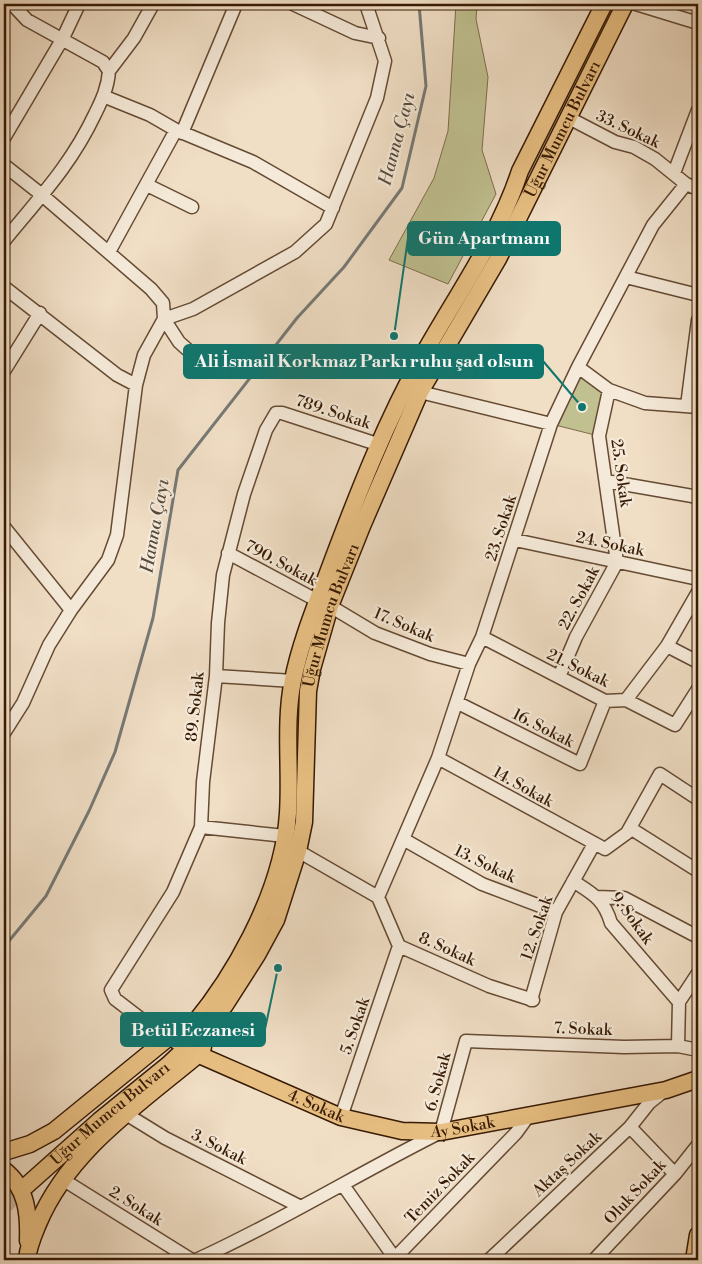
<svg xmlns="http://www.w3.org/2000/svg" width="702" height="1264" viewBox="0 0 702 1264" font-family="'Libre Bodoni',serif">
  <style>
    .green { fill: #c0c090; stroke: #7c6d4a }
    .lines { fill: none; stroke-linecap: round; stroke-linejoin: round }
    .stream { stroke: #767975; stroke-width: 3 }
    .major-tunnel { stroke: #cbb79e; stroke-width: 16; stroke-dasharray: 16 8; stroke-linecap: butt }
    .minor-casing { stroke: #654b34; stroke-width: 15 }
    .major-casing { stroke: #371a04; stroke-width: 19 }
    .minor { stroke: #f5ead9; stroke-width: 12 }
    .major { stroke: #e8bf82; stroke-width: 16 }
    .labels { text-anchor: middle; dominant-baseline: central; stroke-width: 4.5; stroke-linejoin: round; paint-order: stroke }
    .street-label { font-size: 16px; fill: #371a04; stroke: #f5ead9 }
    .water-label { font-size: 18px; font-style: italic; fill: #564a3c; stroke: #f5ead9 }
    .leader { fill: none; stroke: #0f766e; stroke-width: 2 }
    .callout-dot { fill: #0f766e; stroke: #f5ead9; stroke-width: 2 }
    .callout { fill: #0f766e; stroke: #0f766e; stroke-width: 2 }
    .callout-label { font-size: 18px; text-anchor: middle; font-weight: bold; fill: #fff }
  </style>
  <rect width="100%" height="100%" fill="#f0dec5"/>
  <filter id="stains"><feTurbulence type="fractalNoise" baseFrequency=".004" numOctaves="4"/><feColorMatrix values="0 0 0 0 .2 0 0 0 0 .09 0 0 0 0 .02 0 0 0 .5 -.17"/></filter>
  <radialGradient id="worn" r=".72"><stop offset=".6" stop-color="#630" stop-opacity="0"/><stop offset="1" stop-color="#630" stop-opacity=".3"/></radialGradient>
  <!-- green -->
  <path class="green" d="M456,4H477L476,19L488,77L482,150L496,194L448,284L389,260L434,178L448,131Z
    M578,367L609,390L599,436L551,424Z"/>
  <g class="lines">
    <!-- stream -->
    <path class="stream" d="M4,947L46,896L89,811L115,752L153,618L178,470L297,318L344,267L402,188L426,86L419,4"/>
    <!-- major-tunnel -->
    <path class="major-tunnel" d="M4,1206L26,1186"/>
    <defs>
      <path id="minor" d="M293,4L355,33L379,38
        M636,4L698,23
        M109,71L134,38L153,4
        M103,96L150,115L176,130L253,162L333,208
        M567,117L615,142L634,147L655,159L686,184L698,189
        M182,133L236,4
        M4,138L63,38L79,4
        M4,165L42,195L151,289L163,303L164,319L179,342L210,370
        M674,173L698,110
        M147,185L192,207
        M4,241C39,198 71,165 95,114C102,100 108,87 109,71L103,62L27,20L12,4
        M109,252L176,130
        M626,277L698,295
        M4,287L117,375L136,385
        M578,367L609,390L645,403L698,407
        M4,371L40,313
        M420,392L551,424
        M687,406L698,320
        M606,481L698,497
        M4,527L71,610
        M515,540L698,579
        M228,553L318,601
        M330,606L375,633L430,654L469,664
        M482,637L605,701L626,700L667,646L698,592
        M667,646L698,662
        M216,676L293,681
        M559,677L576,637L617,562L599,436L609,390
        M626,700L675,725L698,689
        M458,703L580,764L605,701
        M4,733L23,703L49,645L71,610L108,560L117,535L136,385L144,355L164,319L193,309L295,252L326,224L377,98L385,61L366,4
        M438,758L605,849L627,833L660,774L698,799
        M201,827L285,836
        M630,828L698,871
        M403,839L482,884L556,912
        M298,851L378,897L399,946L489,986L533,1000
        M573,881C593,894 604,899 611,923L679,1002
        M378,897L438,758L469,664L482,637L551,424L578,367L653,225L686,184
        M597,897L624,898L698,937
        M531,1000L556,912L594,844
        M167,1039L115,999L111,990L173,892L201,827L203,782L216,676L218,623L223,575L244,494L266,430L276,413H282L380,445
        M678,1046L679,1002L698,973
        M126,1114L165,1138L299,1206
        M341,1117L399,946
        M630,1127L675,1174
        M62,1179L192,1260
        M343,1185L396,1260
        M196,1260C280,1222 359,1173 441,1132L466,1041L624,1047L678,1046L698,1050
        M393,1260L516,1133L529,1115
        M489,1260L630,1127L649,1103L664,1091
        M594,1260L675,1174L698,1145"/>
      <g id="major">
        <path d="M178,1042C231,985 283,893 288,813C291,769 284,723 293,680C301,640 318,600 332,562C358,493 386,421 422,357C456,296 498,238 520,171L604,4"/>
        <path id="s1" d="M197,1054L341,1117L402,1131L441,1132L666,1090L698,1079"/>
        <path d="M4,1152L30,1144L54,1131L184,1025"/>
        <path d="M4,1170C27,1188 29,1214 28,1241"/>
        <path id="s2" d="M26,1186L99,1121L168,1065L202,1033L225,1005L257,955L276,920L298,851L304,822L308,691L312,669L330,606L362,526L420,392L498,259L625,4"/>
        <path d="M27,1260C28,1247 33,1236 38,1224C68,1152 136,1106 194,1058L203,1047"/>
        <path d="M694,1260L698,1235"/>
      </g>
    </defs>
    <!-- minor casing -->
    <use href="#minor" class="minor-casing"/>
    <!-- major casing -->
    <use href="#major" class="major-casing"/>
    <!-- minor -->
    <use href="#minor" class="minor"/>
    <!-- major -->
    <use href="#major" class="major"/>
  </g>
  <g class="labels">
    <!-- street labels -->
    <g class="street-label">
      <text stroke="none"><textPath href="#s2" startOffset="1221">Uğur Mumcu Bulvarı</textPath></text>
      <text transform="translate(628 129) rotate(25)">33. Sokak</text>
      <text transform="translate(333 412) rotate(18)">789. Sokak</text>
      <text transform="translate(621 473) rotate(82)">25. Sokak</text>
      <text transform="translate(501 528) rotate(-72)">23. Sokak</text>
      <text transform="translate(610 544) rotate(12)">24. Sokak</text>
      <text transform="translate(281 563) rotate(28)">790. Sokak</text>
      <text transform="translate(579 598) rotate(-62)">22. Sokak</text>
      <text stroke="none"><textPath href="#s2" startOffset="681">Uğur Mumcu Bulvarı</textPath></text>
      <text transform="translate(404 625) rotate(23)">17. Sokak</text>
      <text transform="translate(578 668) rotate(26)">21. Sokak</text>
      <text transform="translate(195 707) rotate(-84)">89. Sokak</text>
      <text transform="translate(543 728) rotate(27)">16. Sokak</text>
      <text transform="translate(523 787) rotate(29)">14. Sokak</text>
      <text transform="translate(485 864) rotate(26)">13. Sokak</text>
      <text transform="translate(632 918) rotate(54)">9. Sokak</text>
      <text transform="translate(537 928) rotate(-71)">12. Sokak</text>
      <text transform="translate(447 949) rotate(24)">8. Sokak</text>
      <text transform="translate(355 1026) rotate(-71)">5. Sokak</text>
      <text transform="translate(583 1029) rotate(2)">7. Sokak</text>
      <text transform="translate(438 1082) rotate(-75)">6. Sokak</text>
      <text stroke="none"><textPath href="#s1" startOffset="130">4. Sokak</textPath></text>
      <text stroke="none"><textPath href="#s2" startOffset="111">Uğur Mumcu Bulvarı</textPath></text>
      <text stroke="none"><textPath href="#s1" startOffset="281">Ay Sokak</textPath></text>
      <text transform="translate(219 1147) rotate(27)">3. Sokak</text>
      <text transform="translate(567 1164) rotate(-43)">Aktaş Sokak</text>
      <text transform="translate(440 1188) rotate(-46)">Temiz Sokak</text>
      <text transform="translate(635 1192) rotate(-47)">Oluk Sokak</text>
      <text transform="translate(136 1206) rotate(32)">2. Sokak</text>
    </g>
    <!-- water labels -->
    <g class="water-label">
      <text transform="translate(397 139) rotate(-75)">Hanna Çayı</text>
      <text transform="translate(155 526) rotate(-80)">Hanna Çayı</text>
    </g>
  </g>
  <!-- callouts -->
  <path class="leader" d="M394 336L408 238M582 407L543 361M278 968L265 1029"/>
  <g class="callout-dot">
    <circle cx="394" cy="336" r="5"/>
    <circle cx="582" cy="407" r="5"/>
    <circle cx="278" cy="968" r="5"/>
  </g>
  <g class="callout">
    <rect x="408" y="222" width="152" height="33" rx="5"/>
    <rect x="184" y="345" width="359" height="33" rx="5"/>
    <rect x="121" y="1013" width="144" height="33" rx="5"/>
  </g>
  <g class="callout-label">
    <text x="484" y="244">Gün Apartmanı</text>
    <text x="364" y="367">Ali İsmail Korkmaz Parkı ruhu şad olsun</text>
    <text x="193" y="1036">Betül Eczanesi</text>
  </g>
  <!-- margin -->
  <rect width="702" height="1264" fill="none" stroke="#f0dec5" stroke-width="20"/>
  <rect x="5" y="5" width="692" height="1254" fill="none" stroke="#371a04" stroke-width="2.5"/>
  <rect x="10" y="10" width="682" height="1244" fill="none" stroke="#371a04"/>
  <rect width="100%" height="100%" filter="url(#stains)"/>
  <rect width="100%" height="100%" fill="url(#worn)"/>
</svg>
